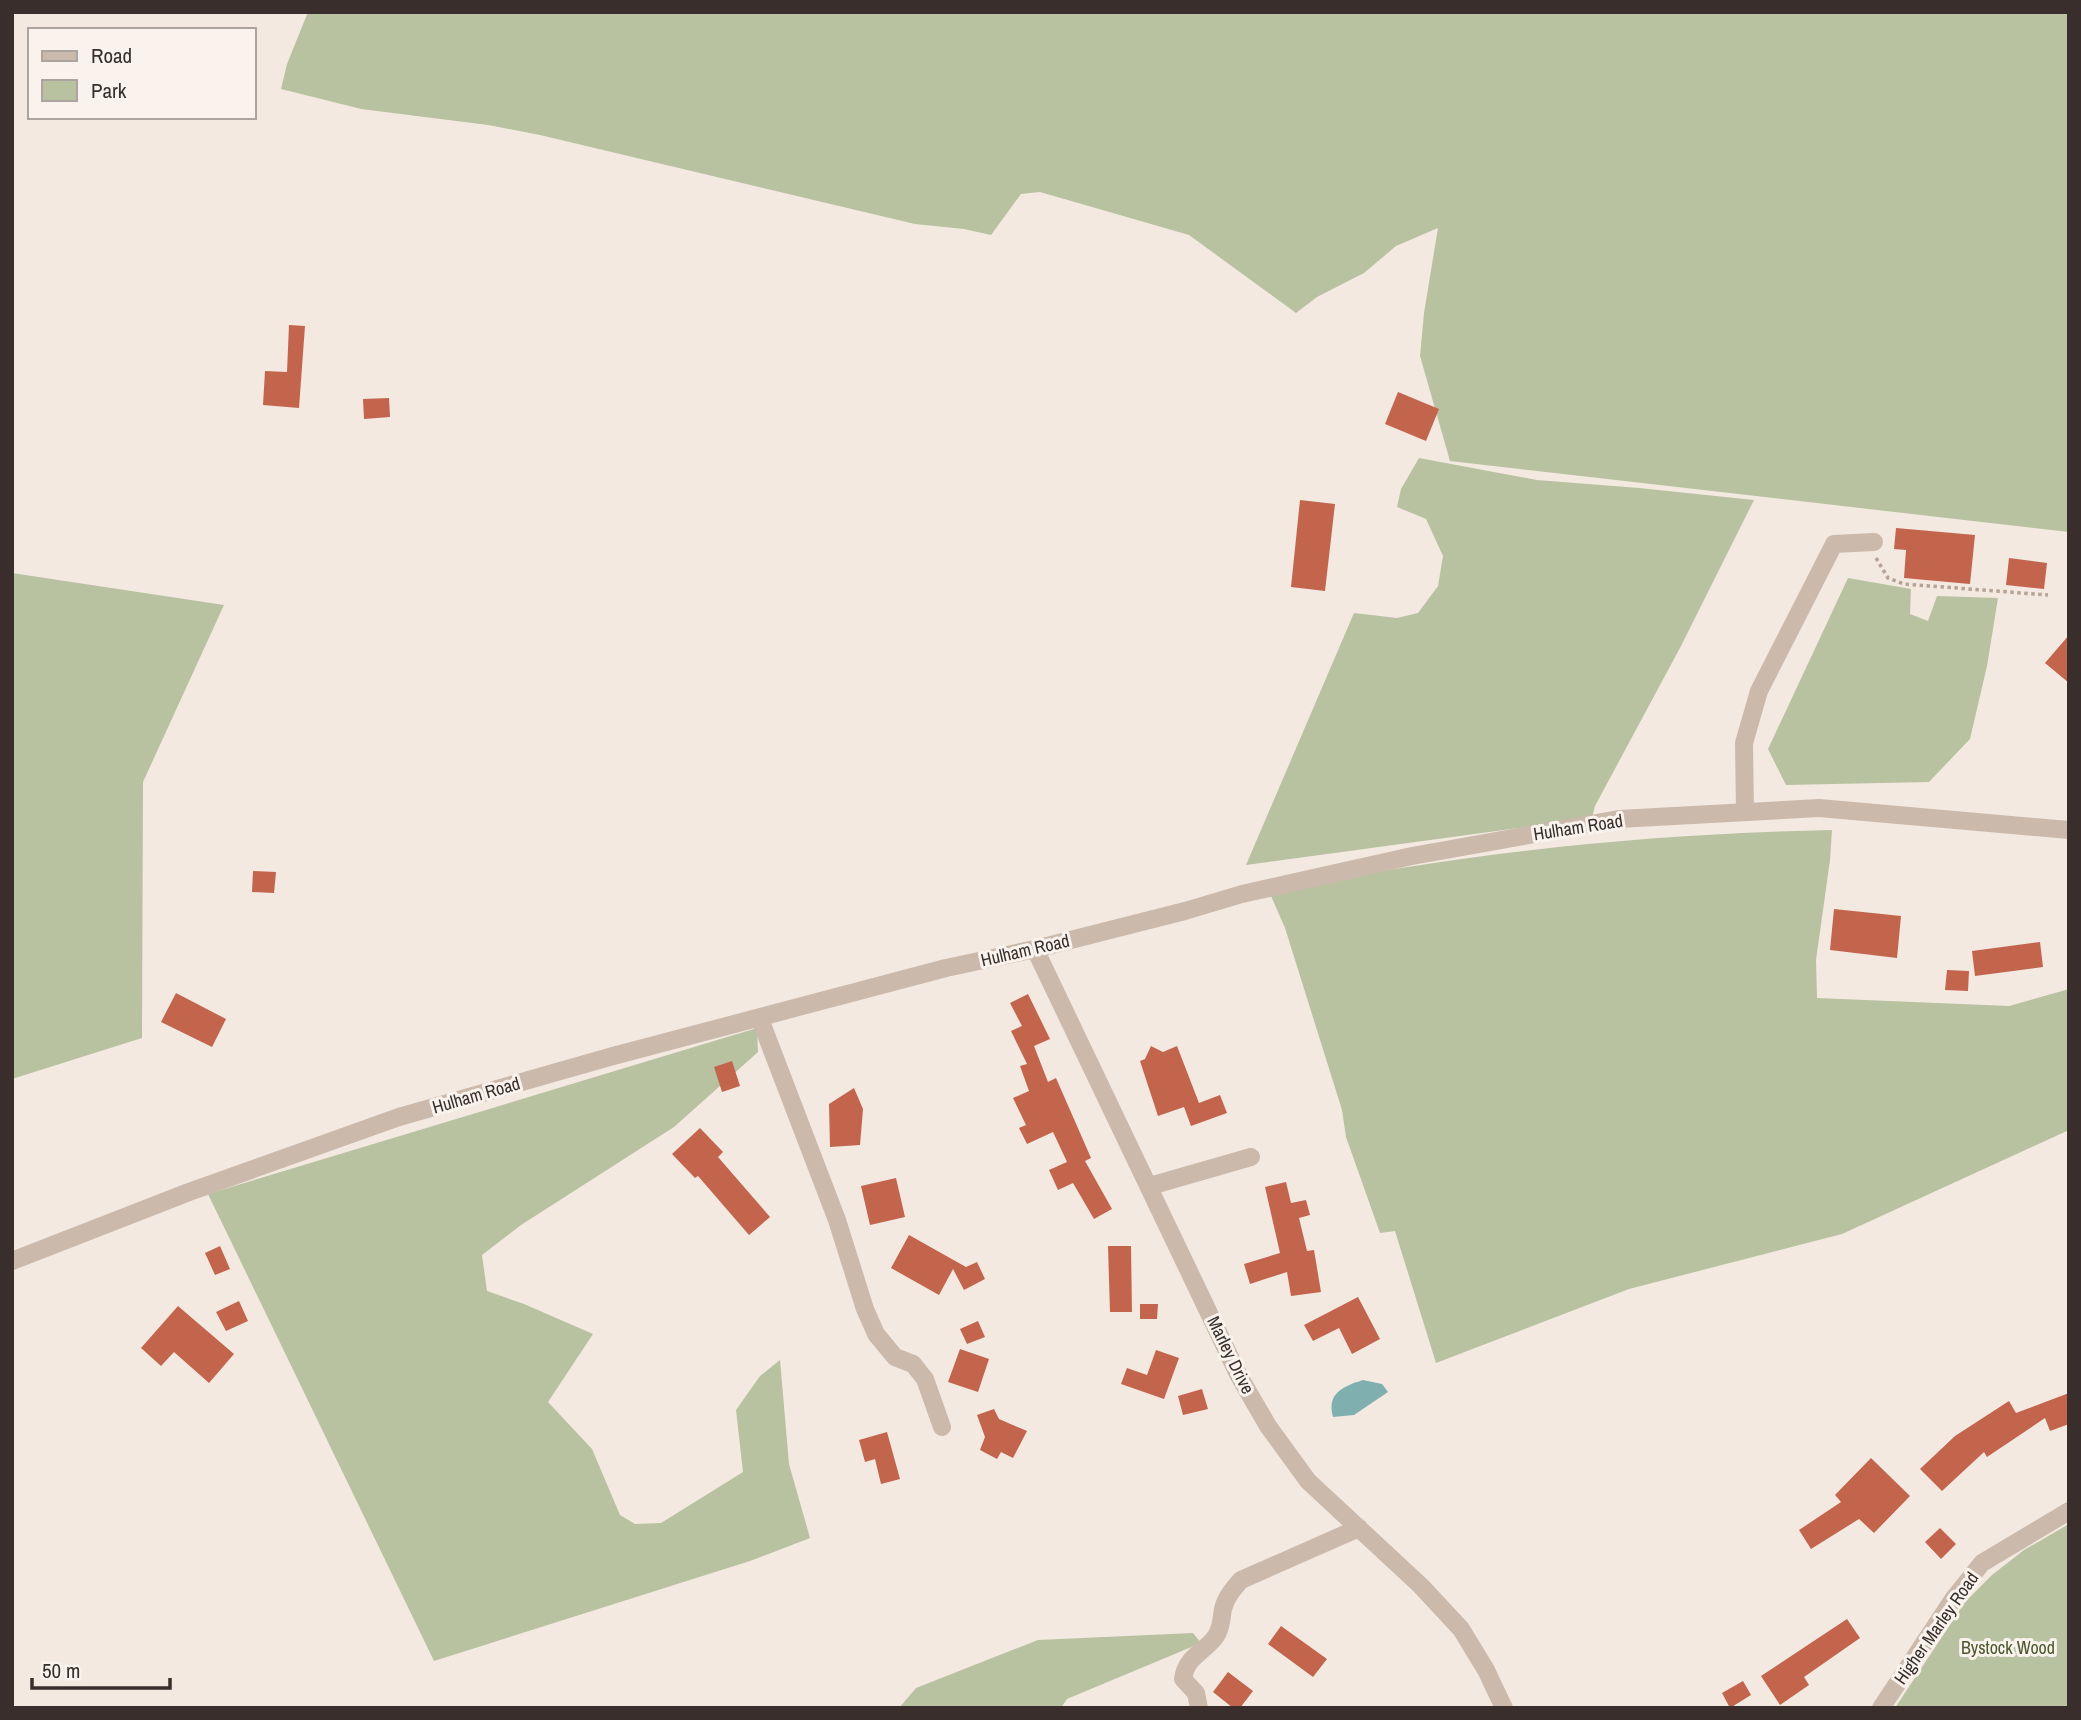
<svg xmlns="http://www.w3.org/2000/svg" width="2081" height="1720" viewBox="0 0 2081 1720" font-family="'Archivo Narrow',sans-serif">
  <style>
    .green { fill: #b8c2a0 }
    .water { fill: #7fb0af }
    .building { fill: #c3644d }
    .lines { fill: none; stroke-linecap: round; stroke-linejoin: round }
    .path { stroke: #b7a296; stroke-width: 3.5; stroke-dasharray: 3.5 3.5; stroke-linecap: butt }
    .minor { stroke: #cbb9ac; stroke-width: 18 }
    .labels { text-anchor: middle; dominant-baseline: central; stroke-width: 6; stroke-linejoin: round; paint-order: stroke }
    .street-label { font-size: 18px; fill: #392e2b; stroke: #faf3ed }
    .park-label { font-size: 18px; fill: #4a572f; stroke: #faf3ed }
  </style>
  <rect width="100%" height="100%" fill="#f3e9e0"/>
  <!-- green -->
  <path class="green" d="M308,12H2069V532L1450,461L1420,356L1424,313L1438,228L1396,246L1364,273L1317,297L1296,313L1189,235L1040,192L1021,194L991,235L964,229L915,224L540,135L488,125L361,109L281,89L287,64Z
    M1419,458L1537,480L1639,488L1754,500L1681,646L1595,806L1592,818L1246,865L1354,613L1397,618L1418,613L1438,586L1443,556L1426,519L1397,507L1401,489Z
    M12,573L224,605L143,782L142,1038L12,1079Z
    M1848,578L1911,589L1910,614L1928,621L1937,596L1998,598L1987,666L1970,739L1929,782L1786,785L1768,749Z
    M1832,830L1830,860L1816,960L1817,998L2009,1006L2069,989V1130L1842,1234L1629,1289L1436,1363L1395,1231L1380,1233L1346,1137L1342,1110L1285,928L1271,896C1314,887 1357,875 1401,868C1544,845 1688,833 1832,830Z
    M757,1028L758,1052L674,1127L521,1225L482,1255L487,1291L524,1304L593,1334L548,1402L592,1449L620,1515L635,1524L661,1523L743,1472L736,1410L760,1376L780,1360L789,1464L810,1538L750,1561L434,1661L208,1194Z
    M2069,1524V1708H1895L1965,1602L1992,1575L2024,1550Z
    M1193,1633L1201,1643L1067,1699L1061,1708H899L916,1688L1038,1640Z"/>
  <!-- water -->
  <path class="water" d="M1363,1380L1382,1384L1388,1392L1354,1415L1333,1417C1326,1393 1344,1386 1363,1380Z"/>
  <!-- building -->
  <path class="building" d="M289,325L305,326L299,408L263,405L265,371L287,372Z
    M1398,392L1439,409L1426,441L1385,424Z
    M389,398L390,417L364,419L363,399Z
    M1300,500L1335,504L1325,591L1291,587Z
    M1896,528L1975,535L1970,584L1904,578L1906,550L1894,549Z
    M2009,558L2047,563L2044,589L2006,585Z
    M2069,635V683L2045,663Z
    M253,871L276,872L274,893L252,892Z
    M1834,909L1901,916L1897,958L1830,950Z
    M2040,942L2043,967L1975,976L1972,951Z
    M1947,970L1969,971L1968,991L1945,990Z
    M176,993L226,1019L212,1047L161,1022Z
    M1028,994L1050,1039L1034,1046L1048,1082L1056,1078L1091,1158L1085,1161L1112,1209L1094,1219L1073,1183L1058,1190L1049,1170L1067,1162L1053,1132L1027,1144L1019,1128L1026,1125L1013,1098L1029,1091L1020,1066L1027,1064L1011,1031L1022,1026L1010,1003Z
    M1151,1046L1163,1052L1177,1046L1199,1103L1220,1095L1227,1113L1191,1126L1184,1107L1158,1116L1140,1061L1145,1059Z
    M732,1061L740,1086L722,1092L714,1067Z
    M854,1088L863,1109L860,1145L830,1147L829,1104Z
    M700,1128L723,1152L718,1157L770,1217L749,1235L698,1176L695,1178L672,1154Z
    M896,1178L905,1217L870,1225L861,1186Z
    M1286,1182L1291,1203L1306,1200L1310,1215L1299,1218L1307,1251L1314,1250L1321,1292L1291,1296L1287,1272L1250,1284L1244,1264L1280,1253L1265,1187Z
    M909,1235L966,1267L977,1262L985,1279L964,1290L953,1269L939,1295L891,1268Z
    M220,1246L230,1269L215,1275L205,1253Z
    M1108,1246H1131L1132,1312H1110Z
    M1358,1297L1380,1339L1352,1354L1339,1328L1313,1341L1304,1325Z
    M239,1301L248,1321L226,1331L216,1312Z
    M1140,1304H1158L1157,1319H1140Z
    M178,1306L234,1354L209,1383L174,1352L161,1366L141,1348Z
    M978,1321L985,1337L967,1344L960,1329Z
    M960,1349L989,1359L978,1392L948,1382Z
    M1156,1350L1179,1358L1164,1399L1121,1384L1127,1368L1147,1375Z
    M1202,1389L1208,1409L1183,1415L1178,1396Z
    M2069,1393V1424L2050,1431L2045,1418L1987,1457L1984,1452L1942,1491L1920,1469L1955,1436L2009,1401L2016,1413Z
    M994,1409L999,1419L1027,1431L1013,1458L1001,1452L997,1459L980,1450L985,1437L977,1415Z
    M887,1432L900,1479L881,1484L875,1459L865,1462L859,1440Z
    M1871,1458L1910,1496L1874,1533L1859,1519L1811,1549L1799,1530L1841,1502L1835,1495Z
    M1940,1528L1956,1544L1941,1559L1925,1542Z
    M1847,1619L1860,1638L1804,1677L1809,1685L1780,1705L1761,1676Z
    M1281,1626L1327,1659L1313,1677L1268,1644Z
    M1228,1672L1253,1691L1240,1708H1233L1213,1692Z
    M1743,1681L1751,1695L1730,1708L1722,1693Z"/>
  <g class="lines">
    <!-- path -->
    <path class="path" d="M1876,558L1888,578L1904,584L2048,595"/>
    <!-- minor -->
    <path class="minor" d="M1745,812L1744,743L1759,691L1834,544L1874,542
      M1035,949L1239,1376L1268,1426L1308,1481L1421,1586L1461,1629L1486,1670L1504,1708
      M760,1019L837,1220L865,1309L876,1334L895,1357L913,1364L925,1379L942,1427
      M1150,1186L1251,1157
      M12,1261L189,1192L399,1117L613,1056L946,968L1035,949L1185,911L1242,894L1412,856L1619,819L1819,808L2069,830
      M1199,1708L1196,1693L1183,1679C1186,1656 1205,1652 1216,1636C1222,1627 1221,1619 1223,1609C1226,1597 1233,1589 1241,1580L1359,1528
      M1881,1708L1954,1598L1982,1563L2069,1511"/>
  </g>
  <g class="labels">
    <!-- street labels -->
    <g class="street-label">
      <text transform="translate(1578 827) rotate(-9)">Hulham Road</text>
      <text transform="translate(1025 950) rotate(-13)">Hulham Road</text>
      <text transform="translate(476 1095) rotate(-16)">Hulham Road</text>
      <text transform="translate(1231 1355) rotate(64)">Marley Drive</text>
      <text transform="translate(1936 1628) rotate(-55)">Higher Marley Road</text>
    </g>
    <!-- park labels -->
    <g class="park-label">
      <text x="2008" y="1647">Bystock Wood</text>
    </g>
  </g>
  <!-- border -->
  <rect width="2081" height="1720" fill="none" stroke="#392e2b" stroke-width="28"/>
  <!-- legend -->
  <rect x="28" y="28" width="228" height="91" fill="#faf3ed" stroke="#ada49f" stroke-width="2"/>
  <rect x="42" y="51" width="35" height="10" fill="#cbb9ac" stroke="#ada49f" stroke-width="2"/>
  <text x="91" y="63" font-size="21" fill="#392e2b">Road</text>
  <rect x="42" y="80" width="35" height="21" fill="#b8c2a0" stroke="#ada49f" stroke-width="2"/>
  <text x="91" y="98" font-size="21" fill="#392e2b">Park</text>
  <!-- scale -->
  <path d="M32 1678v10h138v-10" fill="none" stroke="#392e2b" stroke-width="3.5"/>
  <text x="42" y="1678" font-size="21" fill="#392e2b" stroke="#faf3ed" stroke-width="5" paint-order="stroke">50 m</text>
</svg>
